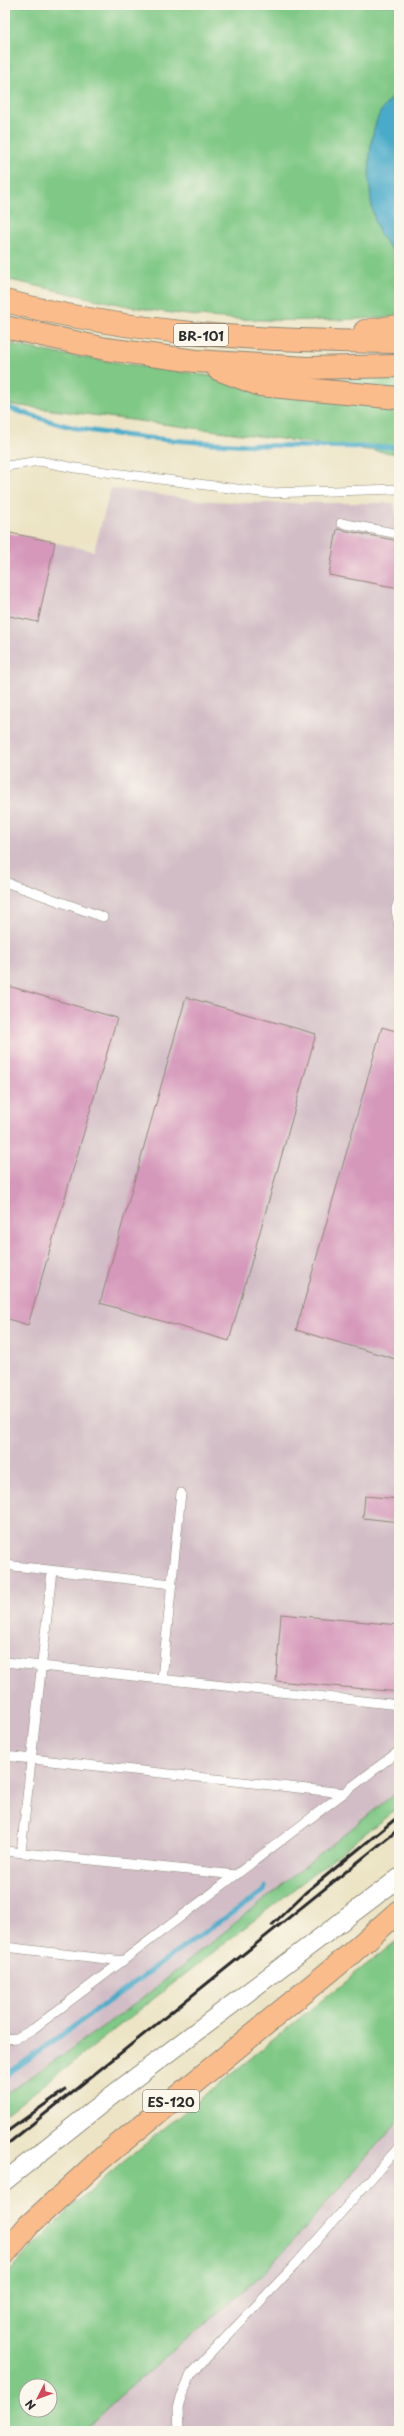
<svg xmlns="http://www.w3.org/2000/svg" width="404" height="2436" viewBox="0 0 404 2436" font-family="'Playpen Sans',sans-serif">
  <style>
    .industrial { fill: #d2bdc6 }
    .green { fill: #7fc885; stroke: #557a58; fill-rule: evenodd }
    .water { fill: #4aabc9; stroke: #3a6b7a }
    .lines { fill: none; stroke-linecap: round; stroke-linejoin: round }
    .stream { stroke: #4aabc9; stroke-width: 5 }
    .building { fill: #d597ba }
    .service-casing { stroke: #8c8878; stroke-width: 10 }
    .minor-casing { stroke: #8c8878; stroke-width: 20 }
    .primary-casing { stroke: #8c8878; stroke-width: 24 }
    .motorway-casing { stroke: #8c8878; stroke-width: 24 }
    .service { stroke: #fff; stroke-width: 9 }
    .minor { stroke: #fff; stroke-width: 18 }
    .primary { stroke: #fabc8b; stroke-width: 22 }
    .motorway { stroke: #fabc8b; stroke-width: 22 }
    .rail { stroke: #2b2b2b; stroke-width: 3 }
    .labels { text-anchor: middle; dominant-baseline: central; stroke-width: 3; stroke-linejoin: round; paint-order: stroke }
    .shield { fill: #fbf7ec; stroke: #696865; stroke-width: 1 }
    .shield-label { font-size: 13px; font-weight: bold; fill: #2b2b2b }
  </style>
  <rect width="100%" height="100%" fill="#fbf7ec"/>
  <filter id="ink" filterUnits="userSpaceOnUse"><feTurbulence type="fractalNoise" baseFrequency=".025" numOctaves="2"/><feDisplacementMap in="SourceGraphic" scale="8" xChannelSelector="R" yChannelSelector="G"/><feConvolveMatrix kernelMatrix="1 2 1 2 8 2 1 2 1" color-interpolation-filters="sRGB"/></filter>
  <filter id="wash" filterUnits="userSpaceOnUse"><feTurbulence type="fractalNoise" baseFrequency=".012" numOctaves="4" result="noise"/><feDisplacementMap in="SourceGraphic" scale="16" xChannelSelector="R" yChannelSelector="G"/><feGaussianBlur stdDeviation="0.9" result="paint"/><feColorMatrix in="noise" values="0 0 0 0 0 0 0 0 0 0 0 0 0 0 0 0 0 1.4 0 .05"/><feComposite in="paint" operator="in"/></filter>
  <g filter="url(#wash)">
    <rect width="100%" height="100%" fill="#ece4c5"/>
    <!-- industrial -->
    <path class="industrial" d="M111,488L197,500L247,503H394L396,514L399,515V1790L139,2001L5,2095V532L94,551Z
      M399,2120V2431H83L344,2182Z"/>
    <!-- green -->
    <path class="green" d="M5,5H399V90L381,112L382,238L399,257V317C317,322 232,323 151,310C102,302 53,289 5,279Z
      M5,343L60,354L224,378H399V454L5,404Z
      M399,1790V1807L5,2115V2095L139,2001Z
      M399,1939V2120L264,2273L120,2396L83,2431H5V2277C65,2207 137,2150 208,2093C272,2041 334,1989 399,1939ZM26,2386H50V2410H26Z"/>
    <!-- water -->
    <path class="water" d="M399,90V257C394,251 387,245 383,239C365,213 365,138 381,111C386,104 393,97 399,90Z"/>
    <g class="lines">
      <!-- stream -->
      <path class="stream" d="M5,407C34,416 63,427 93,431C192,446 298,447 399,447
        M5,2076L203,1933L264,1891L265,1887"/>
    </g>
    <g id="blocks">
      <!-- building -->
      <path class="building" d="M337,529L399,541V588L329,575Z
        M5,532L55,542L38,622L5,615Z
        M5,985L117,1018L28,1325L5,1318Z
        M186,997L316,1034L229,1341L100,1303Z
        M382,1027L399,1032V1360L296,1330Z
        M365,1496L399,1499V1522L363,1518Z
        M281,1614L399,1625V1692L276,1681Z"/>
    </g>
  </g>
  <g filter="url(#ink)">
    <use href="#blocks" fill-opacity="0" stroke="#8c8878" stroke-width="1"/>
    <g class="lines">
      <defs>
        <path id="service" d="M5,469L7,466L39,461L75,468L268,493L399,489
          M341,523L399,534
          M5,882L103,917
          M399,899L396,909L399,927
          M5,1565L172,1584
          M5,1662L399,1705
          M162,1679L181,1493
          M5,1756L344,1793
          M5,1851L236,1875
          M21,1852L52,1571
          M5,1947L123,1961
          M5,2039L17,2038L33,2029L399,1751
          M179,2431L178,2409L181,2397L191,2374L294,2266L399,2147"/>
        <path id="minor" d="M5,2181L115,2093L399,1878"/>
        <path id="primary" d="M5,2253L29,2225L101,2159L346,1958L399,1911"/>
        <path id="motorway" d="M5,301C137,335 264,341 399,342
          M5,327L106,349L196,361L307,368L399,366
          M365,331L399,326
          M218,369L260,385L399,398"/>
      </defs>
      <!-- service casing -->
      <use href="#service" class="service-casing"/>
      <!-- minor casing -->
      <use href="#minor" class="minor-casing"/>
      <!-- primary casing -->
      <use href="#primary" class="primary-casing"/>
      <!-- motorway casing -->
      <use href="#motorway" class="motorway-casing"/>
      <!-- service -->
      <use href="#service" class="service"/>
      <!-- minor -->
      <use href="#minor" class="minor"/>
      <!-- primary -->
      <use href="#primary" class="primary"/>
      <!-- motorway -->
      <use href="#motorway" class="motorway"/>
      <!-- rail -->
      <path class="rail" d="M272,1925L305,1893L399,1816
        M5,2133L65,2090
        M5,2146L399,1829"/>
    </g>
  </g>
  <g class="labels">
    <!-- shield labels -->
    <g class="shield">
      <rect x="174" y="324" width="54" height="22" rx="3"/>
      <rect x="143" y="2090" width="56" height="22" rx="3"/>
    </g>
    <g class="shield-label">
      <text x="201" y="335">BR-101</text>
      <text x="171" y="2101">ES-120</text>
    </g>
  </g>
  <!-- margin -->
  <rect width="404" height="2436" fill="none" stroke="#fbf7ec" stroke-width="20"/>
  <!-- north arrow -->
  <g transform="translate(38 2398) rotate(228)"><circle r="19" fill="#fbf7ec" stroke="#a8a59f"/>
  <path d="M0-3L7 15L0 10L-7 15Z" fill="#d1495b"/>
  <text y="-6" font-size="11" font-weight="bold" text-anchor="middle" fill="#2b2b2b">N</text>
  </g>
</svg>
